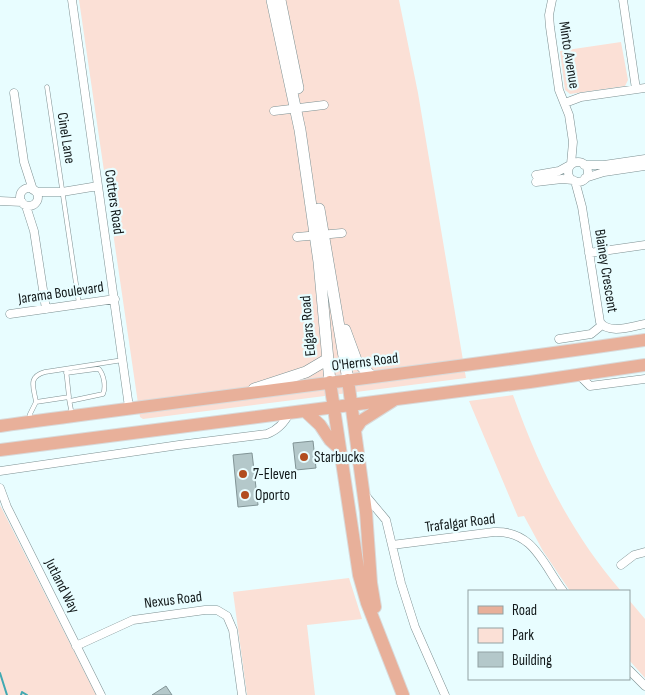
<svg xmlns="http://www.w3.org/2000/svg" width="645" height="695" viewBox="0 0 645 695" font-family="'Sofia Sans Condensed',sans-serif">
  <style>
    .green { fill: #fbe0d6 }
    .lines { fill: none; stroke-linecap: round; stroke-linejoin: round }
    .stream { stroke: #41a9b2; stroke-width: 2 }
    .building { fill: #b4c8ca; stroke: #819496 }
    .service-casing { stroke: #7d9092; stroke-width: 5 }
    .minor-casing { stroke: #7d9092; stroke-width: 9 }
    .secondary-casing { stroke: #7d9092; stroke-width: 12 }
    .primary-casing { stroke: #d9dada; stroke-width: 14 }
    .service { stroke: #fff; stroke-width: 4 }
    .minor { stroke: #fff; stroke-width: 8 }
    .secondary { stroke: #fff; stroke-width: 11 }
    .primary { stroke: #e8b09a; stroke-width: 12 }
    .poi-dot { fill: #b24d1f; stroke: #e8fdff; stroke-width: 2 }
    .labels { text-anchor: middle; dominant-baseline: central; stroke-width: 4.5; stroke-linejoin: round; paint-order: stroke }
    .street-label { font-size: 15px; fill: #12191a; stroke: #e8fdff }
    .poi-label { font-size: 15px; fill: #12191a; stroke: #e8fdff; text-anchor: start }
  </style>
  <rect width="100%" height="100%" fill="#e8fdff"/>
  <!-- green -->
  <path class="green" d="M79,0H399L418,93L466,378L143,419L140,417Z
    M621,42L628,80L625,86L570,94L565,90L560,51Z
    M513,395C540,470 569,530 621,591H570L543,551L524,516L518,517L469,401Z
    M0,505L96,695H0Z
    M349,578L362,619L307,625L315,695H247L233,592Z
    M629,600L645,619V678L629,660Z"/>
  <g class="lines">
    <!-- stream -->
    <path class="stream" d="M0,673L7,695
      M21,695L22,692L27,695"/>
  </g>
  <!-- building -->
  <path class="building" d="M313,441L316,468L296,470L293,443Z
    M252,453L258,505L238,507L233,455Z
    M166,686L172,695H152Z"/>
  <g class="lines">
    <defs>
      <path id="service" d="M47,87L79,304
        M66,369L69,397L36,402C34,388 27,377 45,372L123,360
        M66,373L96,369H99C104,375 106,387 103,394L70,401
        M69,399L72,415
        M30,420V414L36,402"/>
      <path id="minor" d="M72,0L129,407
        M552,0L549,15L550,27L559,90L569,115L573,142L571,164
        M623,0L636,89
        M14,93L24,162L33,190
        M565,103L581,97L645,88
        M274,111L324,105
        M568 172a10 10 0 1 1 20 0a10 10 0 1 1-20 0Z
        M584,165H604L645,159
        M536,175L559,171L570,165
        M585,178L604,172L645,166
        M575,181L582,207L600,322C609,335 632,326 645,324
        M536,182L562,179L573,180
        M20 197a9 9 0 1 1 18 0a9 9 0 1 1-18 0Z
        M36,192H62L98,186
        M0,201L22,202
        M26,206L34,231L46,309
        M297,237L342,233
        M589,253L645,245
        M10,314L115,299
        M559,339L591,334L602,325
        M579,375L590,386L645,379
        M0,471L179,445L267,434C278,430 285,422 290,412
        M0,488L7,507L101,695
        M365,495L386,520L401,583L415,627L445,695
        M392,545L494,532C533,530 543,564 563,591
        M621,565L634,555L645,552
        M76,646L133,620L205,610H217L227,616L233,630L242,695
        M629,670L645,686"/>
      <path id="secondary" d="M272,0L300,130L319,262L330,382
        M280,0L298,88
        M319,209L348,380
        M345,330L356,360L372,377
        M254,389L306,372L328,359"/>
      <path id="primary" d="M348,380L366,512L371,583L375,607
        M330,382L359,575L367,603L403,695
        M305,411L320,425L330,440L340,449
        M0,426C215,396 430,372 645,340
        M355,430L361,421L394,400
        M0,450L530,382L645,365"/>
    </defs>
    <!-- service casing -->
    <use href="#service" class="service-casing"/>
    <!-- minor casing -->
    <use href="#minor" class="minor-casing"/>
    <!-- secondary casing -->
    <use href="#secondary" class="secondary-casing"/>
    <!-- primary casing -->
    <use href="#primary" class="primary-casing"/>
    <!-- service -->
    <use href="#service" class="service"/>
    <!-- minor -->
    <use href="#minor" class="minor"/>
    <!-- secondary -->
    <use href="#secondary" class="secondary"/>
    <!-- primary -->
    <use href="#primary" class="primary"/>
  </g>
  <!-- markers -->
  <g class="poi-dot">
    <circle cx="304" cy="457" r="5"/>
    <circle cx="243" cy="474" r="5"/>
    <circle cx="245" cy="495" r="5"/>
  </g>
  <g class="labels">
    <!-- street labels -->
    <g class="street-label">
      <text transform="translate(569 55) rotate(81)">Minto Avenue</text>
      <text transform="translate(66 138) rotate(81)">Cinel Lane</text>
      <text transform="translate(114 202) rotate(82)">Cotters Road</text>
      <text transform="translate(606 271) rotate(81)">Blainey Crescent</text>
      <text transform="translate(61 293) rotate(-8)">Jarama Boulevard</text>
      <text transform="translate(308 326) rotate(-95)">Edgars Road</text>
      <text transform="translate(365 362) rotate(-7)">O'Herns Road</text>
      <text transform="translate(460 523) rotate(-7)">Trafalgar Road</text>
      <text transform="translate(62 586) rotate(63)">Jutland Way</text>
      <text transform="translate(173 600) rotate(-7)">Nexus Road</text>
    </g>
    <!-- poi labels -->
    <g class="poi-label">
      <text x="314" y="457">Starbucks</text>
      <text x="253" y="474">7-Eleven</text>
      <text x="255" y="495">Oporto</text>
    </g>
  </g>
  <!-- legend -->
  <rect x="468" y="590" width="162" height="90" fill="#e8fdff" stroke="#92a2a3"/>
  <rect x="478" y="606" width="25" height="8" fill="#e8b09a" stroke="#92a2a3"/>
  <text x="512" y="615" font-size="15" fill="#12191a">Road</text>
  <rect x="478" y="628" width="25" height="15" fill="#fbe0d6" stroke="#92a2a3"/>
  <text x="512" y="640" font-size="15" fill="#12191a">Park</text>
  <rect x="478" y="652" width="25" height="15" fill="#b4c8ca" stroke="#92a2a3"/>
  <text x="512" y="665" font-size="15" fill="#12191a">Building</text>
</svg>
